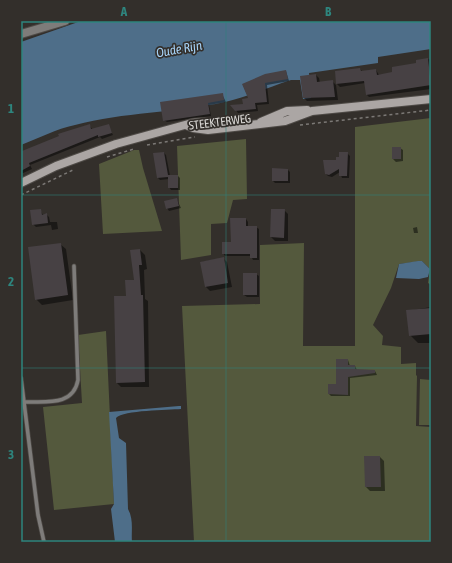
<svg xmlns="http://www.w3.org/2000/svg" width="452" height="563" viewBox="0 0 452 563" font-family="'Asap Condensed',sans-serif">
  <style>
    .green { fill: #54593d }
    .water { fill: #4e6e89 }
    .shadow { fill: #0007 }
    .building { fill: #474144 }
    .lines { fill: none; stroke-linecap: round; stroke-linejoin: round }
    .service-casing { stroke: #4e4a46; stroke-width: 5 }
    .tertiary-casing { stroke: #4e4a46; stroke-width: 10 }
    .secondary-casing { stroke: #4e4a46; stroke-width: 10 }
    .path { stroke: #7c7976; stroke-width: 1.5; stroke-dasharray: 3 3; stroke-linecap: butt }
    .service { stroke: #7e7c7a; stroke-width: 3.5 }
    .tertiary { stroke: #7e7c7a; stroke-width: 8 }
    .secondary { stroke: #aba6a4; stroke-width: 8 }
    .grid { fill: none; stroke: #2e857e; stroke-width: 1; stroke-opacity: 0.55 }
    .labels { text-anchor: middle; dominant-baseline: central; stroke-width: 3.5; stroke-linejoin: round; paint-order: stroke }
    .street-label { font-size: 12px; fill: #dbd9d6; stroke: #332f2b }
    .water-label { font-size: 13px; font-style: italic; fill: #a5d1f5; stroke: #332f2b }
    .neatline { fill: none; stroke: #2e857e; stroke-width: 1.5 }
    .grid-label { font-size: 13px; text-anchor: middle; font-weight: bold; fill: #2e857e }
  </style>
  <rect width="100%" height="100%" fill="#332f2b"/>
  <!-- green -->
  <path class="green" d="M431,118V285L428,283L430,269L422,261L399,264L391,288L373,325L383,336L382,345L401,347V364L416,363V375L417,376L416,426L431,427V542H194L182,306L260,304V245L304,243L303,346H355V127Z
    M246,139L247,199L233,200L227,223L211,224V255L181,260L177,146Z
    M134,150H139L143,168L162,231L103,234L99,164Z
    M106,331L114,504L54,510L43,407L82,403L78,335Z
    M420,379L431,380V425H419Z"/>
  <!-- water -->
  <path class="water" d="M81,21H431V49L378,57V63L309,73L311,98L303,99L300,80H291C269,87 247,97 225,102C175,113 124,112 75,125C56,129 39,138 21,145V42Z
    M418,261H422L430,269L428,277L419,279L396,278L399,264Z
    M179,406H181V409C168,410 124,410 116,418L119,438L126,443L128,509C134,520 131,531 132,542H115L111,509L114,504L109,412Z"/>
  <!-- shadow -->
  <path class="shadow" d="M431,59V89L369,97L367,95L365,83L340,87L337,84L336,72L360,69L363,72L376,70L379,75L393,73L417,64V61Z
    M286,71L289,81L267,85L269,104L257,105L258,111L238,113L236,110L249,99L243,85Z
    M316,75L319,78L320,83L332,81L336,85L338,100L307,101L304,98Z
    M222,94L226,102L209,105L211,116L167,122L164,120Z
    M89,125L93,130L108,125L113,135L102,139L100,137L30,165L32,169L21,174V152L60,137L62,134Z
    M400,148L403,150V161L396,162L393,159Z
    M164,153L166,155L170,176H178L180,178V190H171L169,187V179L160,180L158,178Z
    M347,153L350,156L349,178H342L340,172L332,177L328,176L326,174Z
    M288,170L290,172V183H275L273,181Z
    M177,200L181,208L169,211L167,208Z
    M40,210L43,215L46,214L49,217L50,222H57L58,229L52,230L51,225L36,227L33,224Z
    M284,210L288,214V241H275L271,237Z
    M246,219L248,222V227H256L259,229V260H253L251,256H225L223,253L232,243Z
    M417,227L418,233H414L413,228Z
    M60,244L66,249L73,300L42,305L36,299Z
    M140,250L145,255L147,269L144,270L145,299L148,301L149,387H121L116,382L127,297L135,281Z
    M223,258L227,262L232,287L210,291L206,287L202,262Z
    M256,274L259,276V297H247L244,295Z
    M431,307V343H418L410,335L407,311Z
    M348,360L350,366H355L357,370L375,371L377,375L350,378V396H331L329,394L337,385Z
    M380,457L384,461L385,491H370L366,487Z"/>
  <!-- building -->
  <path class="building" d="M428,58L431,85L366,95L364,81L336,84L335,71L360,68L361,71L376,69L377,75L392,72V67L416,63V60Z
    M286,70L288,79L265,83L267,102L255,103L256,109L235,111L230,105L243,104L242,99L248,98L242,84L265,74Z
    M316,74L317,82L333,80L335,97L303,98L300,76Z
    M223,93L224,100L208,103L210,114L163,121L160,102Z
    M90,124L91,129L109,124L112,133L98,137V135L29,163L30,166L21,171V148L22,151L59,136L58,134L61,133Z
    M392,147H401V159H392Z
    M164,152L168,175H178V188H168V177L157,178L153,153Z
    M339,152H348L347,176H339V169L329,175L325,174L323,160H336V157H339Z
    M272,168L288,169V181H272Z
    M177,198L179,206L166,209L164,201Z
    M41,209L42,215L47,213L48,223L32,225L30,210Z
    M271,209H285L284,238L270,237Z
    M230,218H246V226H257V258H250V254H222V242H231Z
    M61,243L68,295L35,300L28,247Z
    M140,249L142,265H139L141,295H143L145,382L116,383L114,296H126L125,280H134L130,250Z
    M224,257L228,283L205,287L200,262Z
    M243,273H257V295H243Z
    M431,308V334L409,336L406,310Z
    M336,359H348V365H355V369L375,370V373L348,377V395L328,394V384H336Z
    M364,456H380L381,487H365Z"/>
  <g class="lines">
    <defs>
      <path id="service" d="M21,378L38,515L44,542
        M24,402C45,401 73,407 78,380L74,266"/>
      <path id="tertiary" d="M21,34L65,21"/>
      <path id="secondary" d="M261,122L287,111L307,110
        M186,125L193,128L208,130L285,121L312,111L431,99
        M21,183L56,166L116,144L192,123L204,122L224,126"/>
    </defs>
    <!-- service casing -->
    <use href="#service" class="service-casing"/>
    <!-- tertiary casing -->
    <use href="#tertiary" class="tertiary-casing"/>
    <!-- secondary casing -->
    <use href="#secondary" class="secondary-casing"/>
    <!-- path -->
    <path class="path" d="M300,125L431,110
      M147,145L195,137
      M107,157L134,149
      M21,195L75,169"/>
    <!-- service -->
    <use href="#service" class="service"/>
    <!-- tertiary -->
    <use href="#tertiary" class="tertiary"/>
    <!-- secondary -->
    <use href="#secondary" class="secondary"/>
  </g>
  <!-- grid -->
  <path class="grid" d="M226,21V542M21,195H431M21,368H431"/>
  <g class="labels">
    <!-- street labels -->
    <g class="street-label">
      <text transform="translate(220 122) rotate(-7)">STEEKTERWEG</text>
    </g>
    <!-- water labels -->
    <g class="water-label">
      <text transform="translate(179 49) rotate(-10)">Oude Rijn</text>
    </g>
  </g>
  <!-- border -->
  <rect width="452" height="563" fill="none" stroke="#332f2b" stroke-width="44"/>
  <rect x="22" y="22" width="408" height="519" class="neatline"/>
  <g class="grid-label">
    <text x="124" y="16">A</text>
    <text x="328" y="16">B</text>
    <text x="11" y="113">1</text>
    <text x="11" y="286">2</text>
    <text x="11" y="459">3</text>
  </g>
</svg>
